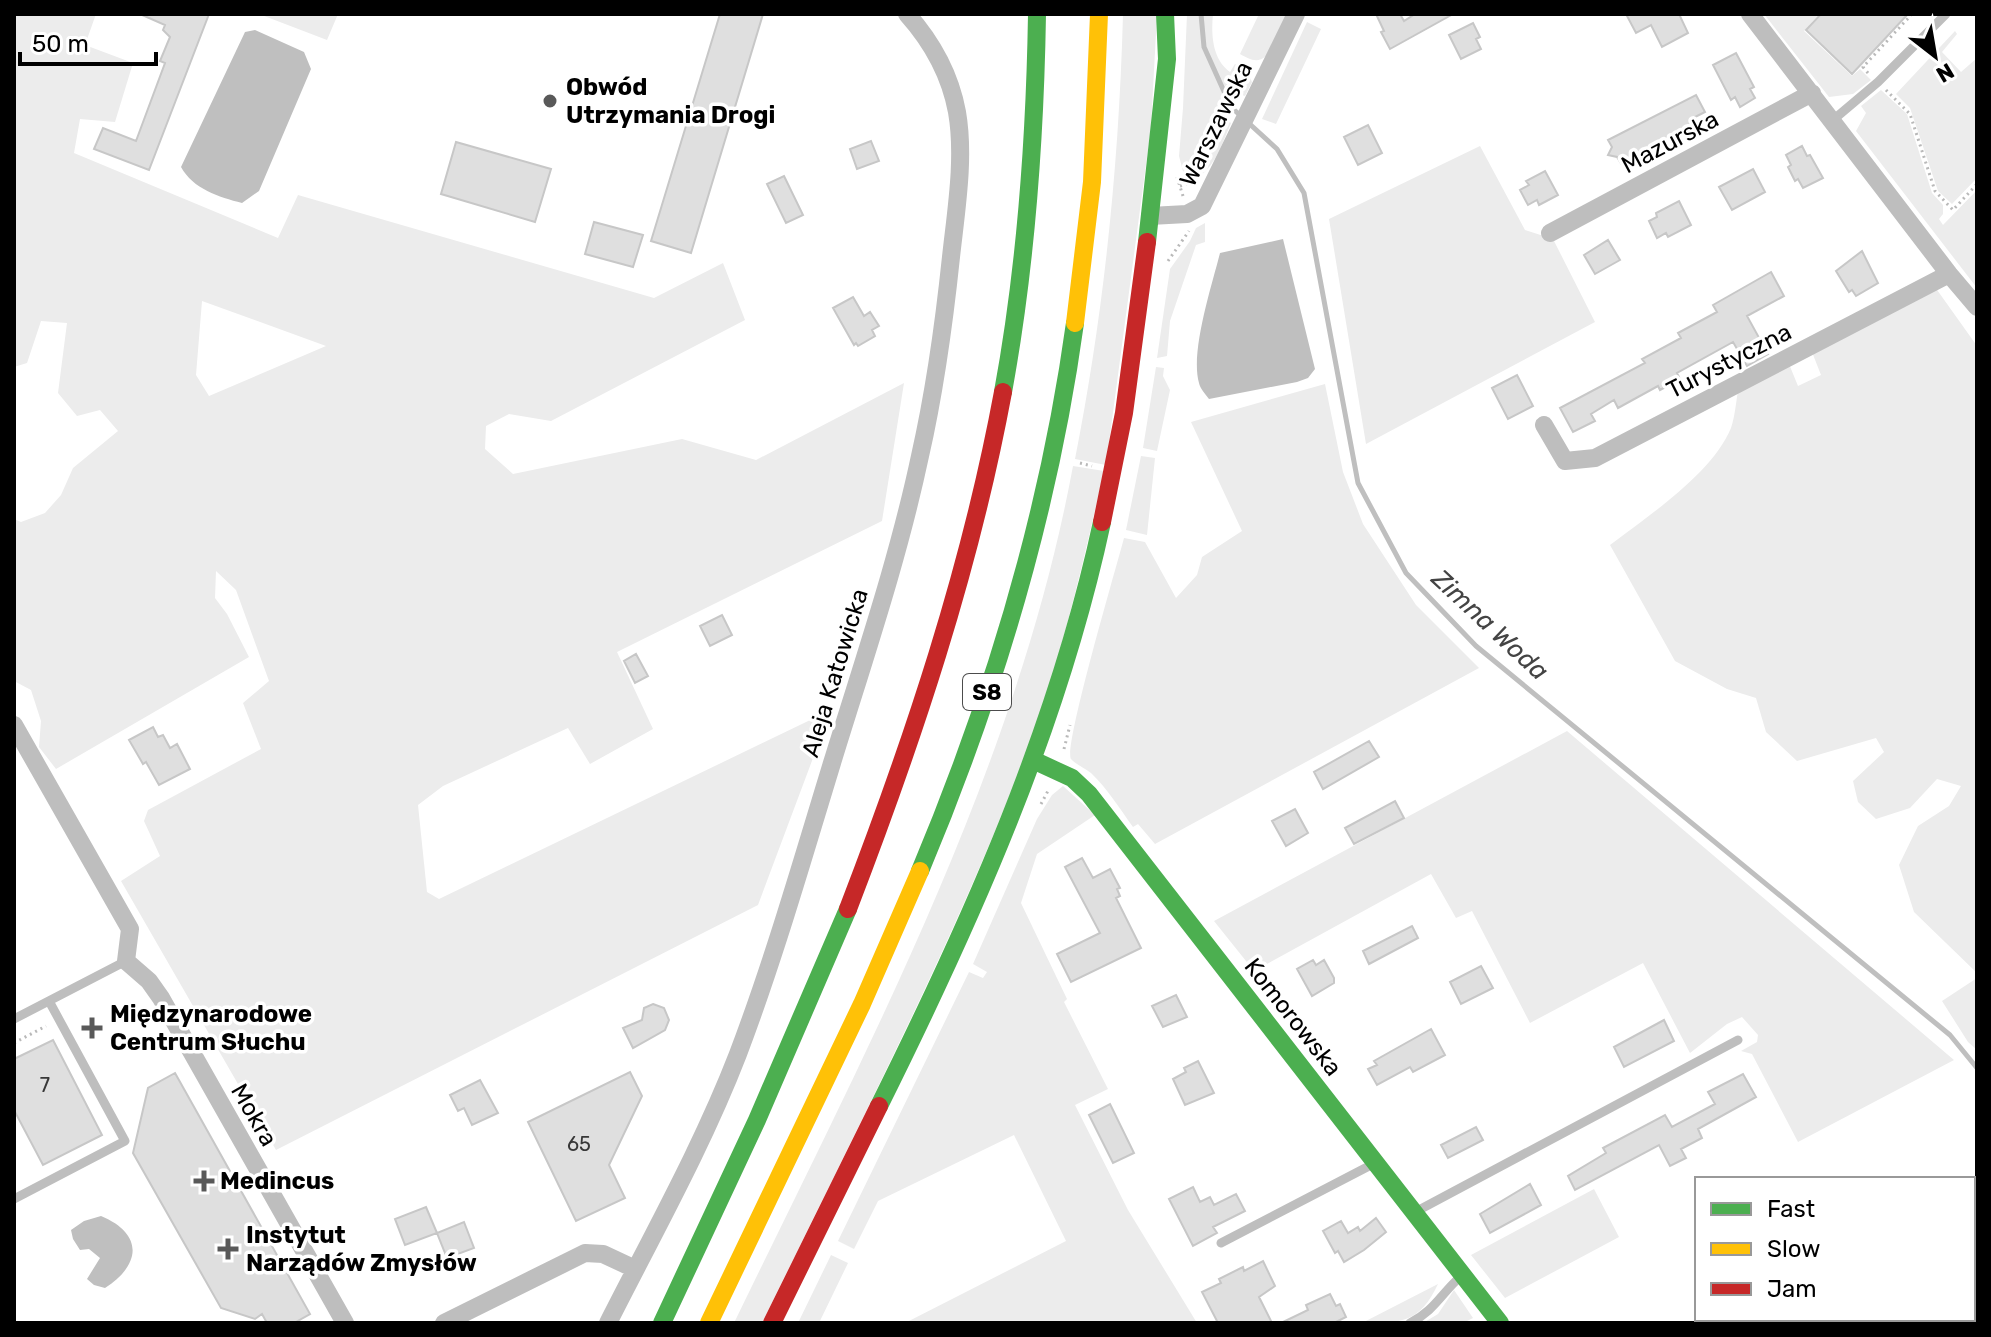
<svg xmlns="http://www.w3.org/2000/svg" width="1991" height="1337" viewBox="0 0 1991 1337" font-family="Rubik,sans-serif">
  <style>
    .green { fill: #ececec; fill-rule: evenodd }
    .water { fill: #bfbfbf }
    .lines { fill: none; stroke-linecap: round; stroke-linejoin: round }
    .stream { stroke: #bfbfbf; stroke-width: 5 }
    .building { fill: #dfdfdf; stroke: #c7c7c7; stroke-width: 2 }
    .path { stroke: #b9b9b9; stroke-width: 3; stroke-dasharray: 2 4; stroke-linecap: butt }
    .lane { stroke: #bebebe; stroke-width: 9 }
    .street { stroke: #bebebe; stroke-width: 18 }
    .fast { stroke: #4caf50; stroke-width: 18 }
    .slow { stroke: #ffc107; stroke-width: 18 }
    .jam { stroke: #c62828; stroke-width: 18 }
    .poi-dot { fill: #595959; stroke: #fff; stroke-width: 3 }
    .labels { text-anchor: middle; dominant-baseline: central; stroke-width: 7; stroke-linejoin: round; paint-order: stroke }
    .number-label { font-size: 20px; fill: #383838 }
    .shield { fill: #fff; stroke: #4c4c4c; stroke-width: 2 }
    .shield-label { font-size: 22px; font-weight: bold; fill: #000 }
    .poi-label { font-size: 24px; font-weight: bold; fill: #000; stroke: #fff; text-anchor: start }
    .street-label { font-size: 24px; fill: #000; stroke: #fff }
    .water-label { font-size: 26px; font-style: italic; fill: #444; stroke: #fff }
  </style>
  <rect width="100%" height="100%" fill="#fff"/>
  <!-- green -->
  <path class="green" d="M14,14H96L85,45L133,63L115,122L80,119L74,153L278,238L298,195L654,298L723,263L745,320L551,421L509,414L486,426L485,449L513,474L682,439L756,460L904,383L882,521L617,652L653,729L590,764L568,728L443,786L418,805L427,892L439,899L831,710L758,905L276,1150L121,881L160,856L144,821L148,810L261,749L243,703L269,681L236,590L216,571L215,598L227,614L249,657L56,769L39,747L41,721L31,690L14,681V519L21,522L45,513L61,495L73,468L118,431L100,410L77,416L58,393L67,323L41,321L27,363L14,367ZM202,301L326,346L209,396L196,375Z
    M259,14H338L327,40Z
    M1123,14H1157L1151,127L1106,465L1075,459C1104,312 1119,164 1123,14Z
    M1187,14H1213C1211,34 1212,59 1230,72L1235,64L1247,71L1252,82L1245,96L1239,94L1227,120L1231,123C1222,143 1213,176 1188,181L1185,179L1179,156L1183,108Z
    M1259,14H1287L1266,56C1257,64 1249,59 1240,54Z
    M1764,14H1819L1804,31L1852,76L1860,69L1871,80L1853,94L1829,97Z
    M1307,22L1321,29L1276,124L1262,119Z
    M1955,31L1957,34L1942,52L1961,72L1977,58V178L1952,204L1938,191L1910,108L1896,94Z
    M1881,90L1907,114L1932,193L1943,205V214L1939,219L1943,225L1977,190V288L1856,131L1866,113L1861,106Z
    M1480,146L1525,230L1553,239L1595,322L1366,444L1329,219Z
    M1205,223V242L1196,245L1170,321L1167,356L1157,358L1170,269L1190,241L1196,228Z
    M1935,287L1977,346V973L1914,912L1899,865L1918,826L1949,806L1961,786L1937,779L1910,808L1876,819L1858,802L1853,781L1884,752L1876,738L1797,761L1766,732L1756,698L1727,689L1675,661L1610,545C1648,516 1712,474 1731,428C1735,416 1736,402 1738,391L1789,364L1798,386L1821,375L1812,352Z
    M1156,367L1164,368L1163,376L1170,390L1157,451L1143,448Z
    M1325,384L1343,472L1363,524L1416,605L1479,668L1155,844L1138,824L1133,827C1120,809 1107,788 1091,773C1085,768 1075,764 1071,759C1063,748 1117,565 1124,538L1145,542L1176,598L1197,575L1202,557L1242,531L1191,422Z
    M1141,456L1155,458L1147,535L1126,530Z
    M1073,466L1104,471C1083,562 1063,653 1031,740C956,940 855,1131 762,1323H734C867,1048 1017,769 1073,466Z
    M1567,731L1954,1060L1798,1142L1752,1054L1741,1051L1757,1042L1758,1035L1742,1017L1727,1024L1690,1053L1643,963L1530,1023L1472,911L1456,918L1431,874L1254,971L1214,921Z
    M1063,786L1095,815L1037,854L1021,903L1067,999L1064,1002L1108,1089L1075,1105L1128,1210L1197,1323H905L1066,1241L1014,1135L878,1201L854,1249L838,1241L969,972L983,978L987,972L973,964L1037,819L1052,795Z
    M1977,978V1050L1968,1042L1942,1001Z
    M1594,1189L1619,1237L1505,1298L1471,1255Z
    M831,1255L848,1263L819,1323H798Z
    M1438,1284C1420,1323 1401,1323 1362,1323Z
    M1454,1290L1473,1318L1463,1323H1423L1438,1314Z"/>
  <!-- water -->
  <path class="water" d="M255,30L304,52L311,69L259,191L242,203C219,197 193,189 181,167L245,32Z
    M1283,239L1315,369L1308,378L1297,382L1209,399C1205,394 1200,388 1199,383C1190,352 1212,285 1220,253Z
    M101,1216C144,1234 141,1265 105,1288L94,1285L87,1279L100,1258L89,1249L80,1250L73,1239L71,1230L84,1221Z"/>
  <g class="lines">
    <!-- stream -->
    <path class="stream" d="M1201,14L1204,47L1231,107L1277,149L1304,193L1358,483L1406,573L1476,646L1950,1035L1977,1068"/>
  </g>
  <!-- building -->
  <path class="building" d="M140,14H209L149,170L94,149L103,128L136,141L165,63L160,61L170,37L163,30L165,25Z
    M720,14H763L691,253L651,241Z
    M1376,14H1400L1404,21L1415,14H1453L1390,49L1381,32L1384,31Z
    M1626,14H1679L1688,33L1662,47L1651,25L1636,33Z
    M1821,14H1908L1852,74L1806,30Z
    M1473,23L1480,37L1476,39L1481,49L1461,59L1449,35Z
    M1736,53L1754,87L1750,89L1755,98L1740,107L1735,97L1731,100L1713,65Z
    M1696,95L1705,112L1691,119L1692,122L1683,128L1685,132L1671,140L1669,136L1622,165L1617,157L1608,155L1612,147L1608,140Z
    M1368,125L1382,153L1358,165L1344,137Z
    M871,141L879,161L857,169L850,149Z
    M456,142L551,169L535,222L441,194Z
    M1802,146L1807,156L1810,155L1823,178L1803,188L1798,179L1795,181L1788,167L1791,165L1786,155Z
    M1753,169L1765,192L1732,210L1719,187Z
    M1545,171L1558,195L1539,205L1537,200L1528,205L1520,190L1529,185L1526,181Z
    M784,176L803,215L786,223L767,184Z
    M1679,201L1691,225L1668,237L1666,233L1657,238L1649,221L1657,217L1656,213Z
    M594,222L643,235L633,267L585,254Z
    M1608,240L1620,260L1595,274L1584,255Z
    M1862,251L1878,283L1856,296L1852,290L1849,292L1836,271Z
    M1771,272L1784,296L1747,316L1768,354L1747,366L1733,342L1677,373L1680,379L1660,390L1658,386L1618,408L1614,400L1591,414L1595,421L1573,432L1560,408L1645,363L1642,359L1681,338L1678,333L1717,312L1713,305Z
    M853,297L864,316L870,312L879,326L872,330L875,336L858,346L856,343L854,345L833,308Z
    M1517,375L1533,406L1508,419L1492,388Z
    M722,615L732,635L710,646L700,626Z
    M636,654L648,676L635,683L624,661Z
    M153,727L158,737L163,735L170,748L177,744L190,769L159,785L146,762L143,764L129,740Z
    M1369,741L1379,757L1323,789L1314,772Z
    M1395,801L1404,818L1354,844L1345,828Z
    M1295,809L1308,833L1286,846L1272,821Z
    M1082,858L1093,878L1110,869L1120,888L1117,889L1120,896L1116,898L1141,948L1071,982L1057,954L1100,933L1065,867Z
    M1412,926L1418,938L1369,964L1363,951Z
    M1313,960L1316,965L1324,960L1334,978V983L1312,996L1297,969Z
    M1481,966L1493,988L1461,1004L1450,982Z
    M1176,995L1187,1017L1163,1027L1152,1006Z
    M653,1004L664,1008L669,1020L665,1030L633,1048L623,1028L642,1020L644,1008Z
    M1664,1020L1674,1041L1624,1067L1614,1047Z
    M1431,1029L1445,1055L1413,1072L1410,1067L1377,1085L1368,1069L1377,1065L1374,1061Z
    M53,1040L102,1135L43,1165L14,1110V1059Z
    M1198,1061L1214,1093L1185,1105L1173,1079L1186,1072L1184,1068Z
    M630,1072L642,1096L609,1165L625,1198L576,1221L528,1122Z
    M175,1073L310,1314L294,1323H267L262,1314L255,1319L221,1308L133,1153L148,1088Z
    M1743,1074L1756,1097L1698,1129L1702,1138L1681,1149L1686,1158L1670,1166L1659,1145L1575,1190L1568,1176L1606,1153L1603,1148L1665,1115L1672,1127L1715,1104L1708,1092Z
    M480,1080L498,1113L472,1125L464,1108L458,1111L450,1095Z
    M1110,1104L1134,1153L1113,1163L1089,1115Z
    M1476,1127L1483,1140L1448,1158L1441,1145Z
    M1530,1184L1541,1205L1490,1233L1480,1214Z
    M1193,1187L1200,1202L1210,1197L1214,1205L1236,1194L1245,1211L1213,1227L1217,1233L1193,1246L1169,1199Z
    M426,1207L437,1233L405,1245L395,1219Z
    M1376,1218L1386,1232L1364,1250L1344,1262L1338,1251L1335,1253L1323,1231L1341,1221L1348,1233L1358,1227L1360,1231Z
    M464,1222L474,1248L447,1258L437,1233Z
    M1263,1261L1275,1286L1259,1297L1272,1323H1218L1202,1292L1221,1283L1219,1279L1243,1267L1244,1271Z
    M1330,1294L1336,1306L1340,1304L1346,1317L1334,1323H1281L1308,1310L1306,1305Z"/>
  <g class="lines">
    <!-- path -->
    <path class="path" d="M1868,73L1863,67L1912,14
      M1886,90L1910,114L1935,191L1953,210L1977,184
      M1177,177L1183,196
      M1180,186L1194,182
      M1168,261L1189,231
      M1080,463L1092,466
      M1064,749L1070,725
      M1041,804L1049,789
      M14,1043L46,1026"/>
    <!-- lane -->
    <path class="lane" d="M1833,120L1878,82L1946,14
      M14,1019L126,961
      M14,1199L125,1141L49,1001
      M1417,1211L1738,1040
      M1221,1243L1373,1164
      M1410,1323C1434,1311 1441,1294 1460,1277"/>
    <!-- street -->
    <path class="street" d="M1750,14L1949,274L1977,307
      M1150,216L1187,214L1202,206L1296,14
      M1550,233L1812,93
      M1544,425L1565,461L1595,458L1949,274
      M14,725L130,929L126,961L149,981L161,998L345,1323
      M444,1323L585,1253L603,1254L635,1269
      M608,1323C653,1234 702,1147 738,1054C774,959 802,861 832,763C863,662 898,560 920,456C935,390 944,324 951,257C956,211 965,158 957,112C950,74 932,42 907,14"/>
    <!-- fast -->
    <path class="fast" d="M1147,242L1167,59L1165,14
      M1003,392C1026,267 1035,141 1037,14
      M1033,760L1072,778L1089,794L1500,1323
      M920,871C994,695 1049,512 1075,323
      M879,1106C972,919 1058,727 1102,522
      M662,1323L757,1120L848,909"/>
    <!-- slow -->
    <path class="slow" d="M1075,323L1092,182L1099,14
      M709,1323L862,1004L920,871"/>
    <!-- jam -->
    <path class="jam" d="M1102,522L1124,413L1147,242
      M848,909C913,740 970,570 1003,392
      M772,1323L879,1106"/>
  </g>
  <!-- markers -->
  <g class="poi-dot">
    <circle cx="550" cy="101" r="8"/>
    <path d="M88 1016h8v8h8v8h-8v8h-8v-8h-8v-8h8z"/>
    <path d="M200 1169h8v8h8v8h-8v8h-8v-8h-8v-8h8z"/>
    <path d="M224 1237h8v8h8v8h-8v8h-8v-8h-8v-8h8z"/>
  </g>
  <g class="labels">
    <!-- number labels -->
    <g class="number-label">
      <text x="45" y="1085">7</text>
      <text x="579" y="1144">65</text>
    </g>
    <!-- shield labels -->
    <rect class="shield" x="963" y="674" width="48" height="36" rx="6"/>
    <g class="shield-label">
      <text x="987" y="692">S8</text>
    </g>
    <!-- poi labels -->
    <g class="poi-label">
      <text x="566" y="87">Obwód<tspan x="566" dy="28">Utrzymania Drogi</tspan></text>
      <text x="110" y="1014">Międzynarodowe<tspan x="110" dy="28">Centrum Słuchu</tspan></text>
      <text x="220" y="1181">Medincus</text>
      <text x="246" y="1235">Instytut<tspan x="246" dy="28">Narządów Zmysłów</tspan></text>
    </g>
    <!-- street labels -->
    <g class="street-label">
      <text transform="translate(1216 124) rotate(-64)">Warszawska</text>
      <text transform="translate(1670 142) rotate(-28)">Mazurska</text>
      <text transform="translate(1729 361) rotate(-27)">Turystyczna</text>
      <text transform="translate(835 673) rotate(-73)">Aleja Katowicka</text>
      <text transform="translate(1293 1017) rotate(52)">Komorowska</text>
      <text transform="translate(254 1115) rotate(60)">Mokra</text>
    </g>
    <!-- water labels -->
    <g class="water-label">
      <text transform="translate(1490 625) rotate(43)">Zimna Woda</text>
    </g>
  </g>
  <!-- border -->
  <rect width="1991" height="1337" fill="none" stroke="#000000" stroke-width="32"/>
  <!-- legend -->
  <rect x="1695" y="1177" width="280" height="144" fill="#ffffff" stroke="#999999" stroke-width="2"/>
  <rect x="1711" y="1203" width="40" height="12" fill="#4caf50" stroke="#999999" stroke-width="2"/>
  <text x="1767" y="1217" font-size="24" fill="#000000">Fast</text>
  <rect x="1711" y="1243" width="40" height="12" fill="#ffc107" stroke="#999999" stroke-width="2"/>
  <text x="1767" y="1257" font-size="24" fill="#000000">Slow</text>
  <rect x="1711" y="1283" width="40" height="12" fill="#c62828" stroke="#999999" stroke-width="2"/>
  <text x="1767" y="1297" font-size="24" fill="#000000">Jam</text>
  <!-- north arrow -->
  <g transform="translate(1935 56) rotate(149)" stroke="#ffffff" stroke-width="6" paint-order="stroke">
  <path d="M0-6L14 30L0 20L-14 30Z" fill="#000000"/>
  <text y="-12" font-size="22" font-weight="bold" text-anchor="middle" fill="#000000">N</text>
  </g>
  <!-- scale -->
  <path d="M20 52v12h136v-12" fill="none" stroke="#000000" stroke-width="4"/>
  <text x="32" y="52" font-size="24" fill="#000000" stroke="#ffffff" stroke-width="6" paint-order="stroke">50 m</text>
</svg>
